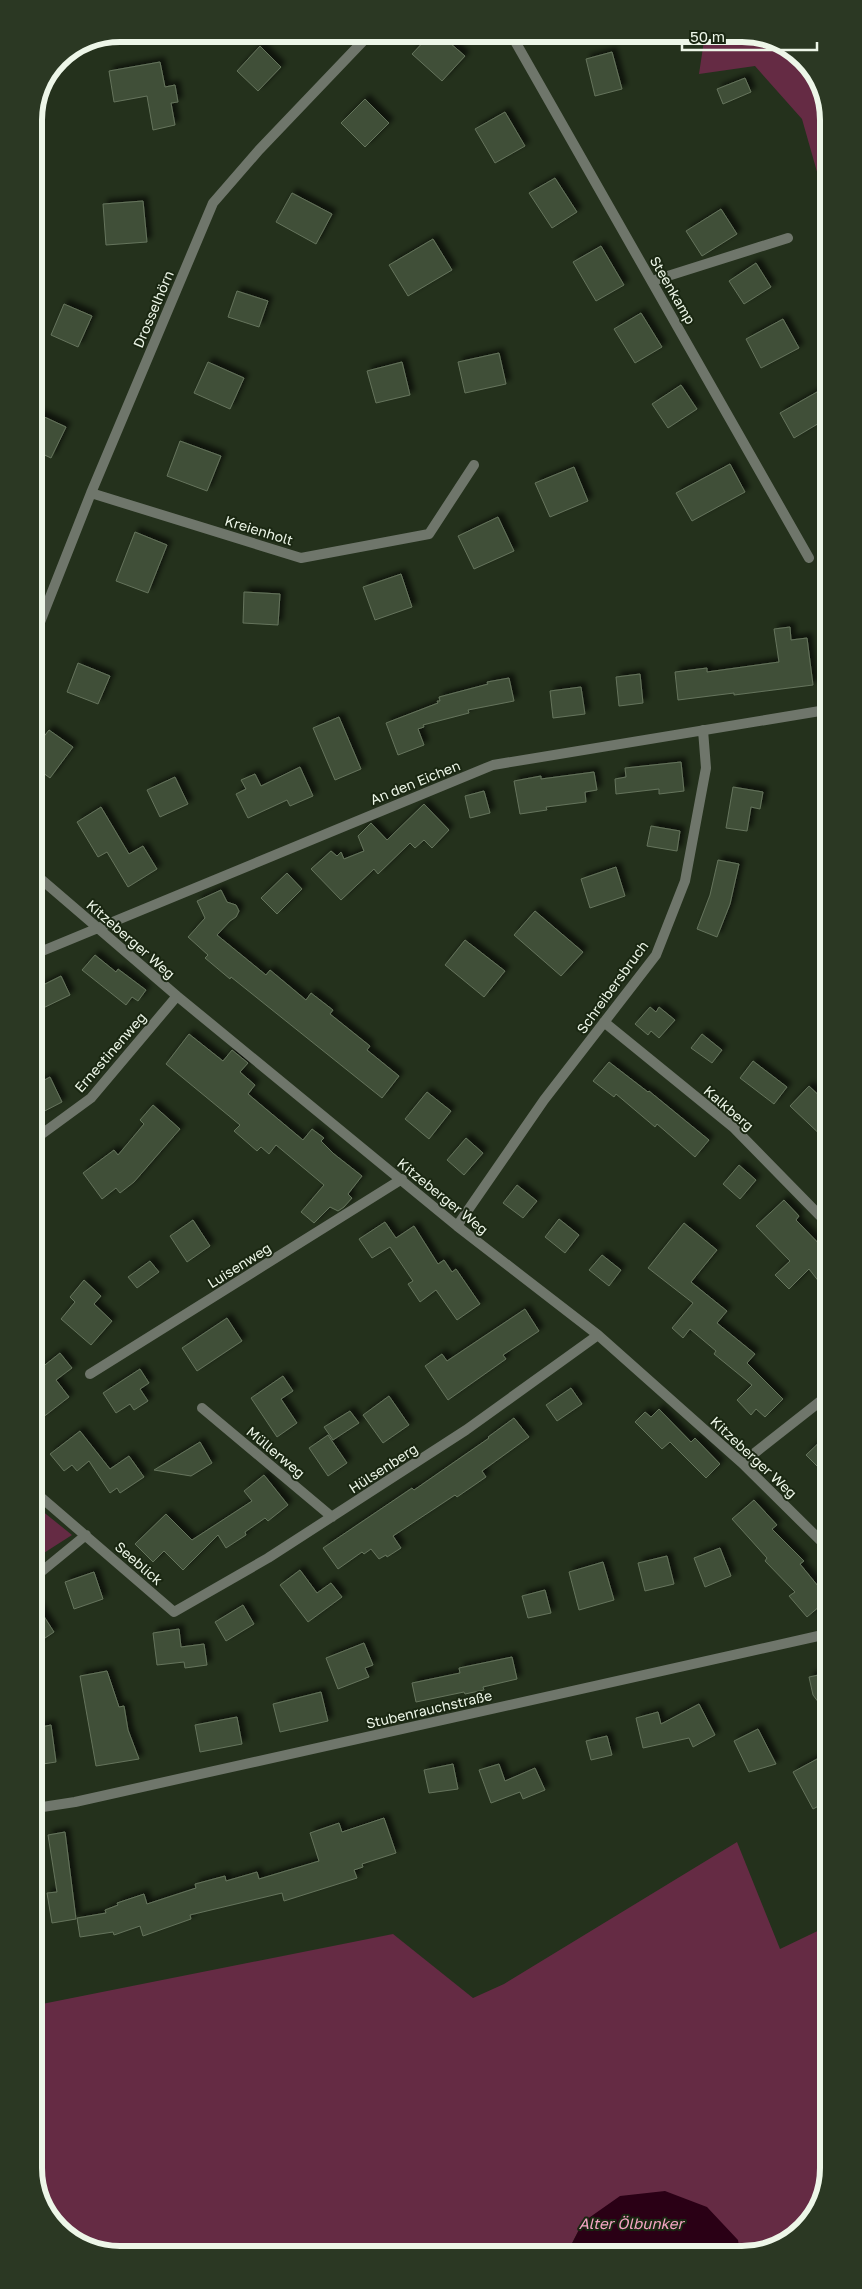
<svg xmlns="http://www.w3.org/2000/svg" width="862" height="2289" viewBox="0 0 862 2289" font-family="'Golos Text',sans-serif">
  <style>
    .green { fill: #652b44 }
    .water { fill: #2a0015 }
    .building { fill: #414f39; stroke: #65745c; filter: url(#shadow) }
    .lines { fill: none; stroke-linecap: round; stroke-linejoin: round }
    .lane { stroke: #6f766b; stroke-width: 10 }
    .street { stroke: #6f766b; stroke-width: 10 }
    .labels { text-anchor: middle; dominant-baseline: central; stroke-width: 4; stroke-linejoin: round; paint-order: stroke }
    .street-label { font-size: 14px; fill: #edf6e8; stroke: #1a2712 }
    .water-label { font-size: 15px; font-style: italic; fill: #f5a6c4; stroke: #1a2712 }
    .rim { fill: none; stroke: #edf6e8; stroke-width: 6 }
  </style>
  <defs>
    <filter id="shadow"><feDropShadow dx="4.5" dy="-4.5" stdDeviation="2.5" flood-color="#0009"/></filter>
  </defs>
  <rect width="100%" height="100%" fill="#24311c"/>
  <!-- green -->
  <path class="green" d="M705,34H748L795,52L825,98V200L802,119L755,66L699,74Z
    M36,1506L72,1535L36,1558Z
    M737,1842L780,1949L828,1926V2169L810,2222L764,2252H740L737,2240L583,2222L567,2253L114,2255L67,2237L37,2191V2005L393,1934L473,1998L504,1984Z"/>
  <!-- water -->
  <path class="water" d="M665,2191L707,2207L738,2240L740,2252L664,2253L655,2243L633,2253H567L583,2222L620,2196Z"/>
  <!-- building -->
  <path class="building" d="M428,37H443L465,56L442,81L412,54Z
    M260,46L281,67L258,91L237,71Z
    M612,52L622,89L595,96L586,59Z
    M160,62L165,87L175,85L178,102L171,103L175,125L153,130L147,96L114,102L109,71Z
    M745,78L751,92L723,104L717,89Z
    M365,99L389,123L365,147L341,123Z
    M505,112L525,146L495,163L475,129Z
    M555,178L577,212L552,228L529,193Z
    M292,193L332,214L316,244L276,222Z
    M143,201L147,242L106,245L103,204Z
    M721,209L737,234L702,256L686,231Z
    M433,239L452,270L408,296L389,265Z
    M601,246L624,285L596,301L573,262Z
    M756,263L771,287L744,304L729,281Z
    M237,291L268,301L259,327L228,317Z
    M64,304L92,316L78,347L51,335Z
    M641,313L662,347L635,363L614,329Z
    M783,319L799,348L761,368L746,339Z
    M499,353L506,384L465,393L458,362Z
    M208,362L244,378L230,409L194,393Z
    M402,362L410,395L376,403L367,371Z
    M681,385L697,409L668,428L652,404Z
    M817,392L826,408V419L794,438L780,413Z
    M38,414L66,427L51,458L34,450V422Z
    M180,441L221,456L207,491L167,476Z
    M730,464L745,492L692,521L676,493Z
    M574,467L588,501L550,517L535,483Z
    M498,517L514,551L474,569L458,536Z
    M135,532L167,545L148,593L116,581Z
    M401,574L412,607L375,620L363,587Z
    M244,592L280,594L278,625L243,623Z
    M790,627L791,640L807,638L813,685L734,695V693L678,700L675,672L707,668V672L779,662L774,629Z
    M78,663L110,676L98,704L67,692Z
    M640,674L643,703L619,706L616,677Z
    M509,678L514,701L468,710L469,713L423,725L424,727L418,729L424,745L398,755L386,723L438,703L437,701H440L439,697L488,684L487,682Z
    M581,687L585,714L553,718L550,691Z
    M339,717L361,769L335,780L313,728Z
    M49,730L73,747L50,778L35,767V748Z
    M681,762L684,791L659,794V789L616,794L615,779L626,777L625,768Z
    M300,767L313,796L290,806L287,800L248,818L236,794L246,789L241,780L255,774L261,786Z
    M594,772L597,790L585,792L586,802L546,807L547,810L520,814L514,781L541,776V779Z
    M175,777L188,804L160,817L147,790Z
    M733,787L763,792L760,809L751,807L747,831L726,828Z
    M484,791L490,813L470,818L465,796Z
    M424,804L449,830L432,848L424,840L415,848L410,843L378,874L374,869L341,900L311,869L331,851L337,856L341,852L344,859L364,851L358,836L371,823L387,840Z
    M101,807L129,854L143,846L157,869L128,887L107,852L98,857L77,822Z
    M651,826L680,831L677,851L647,846Z
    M718,860L739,864L730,904L717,937L697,929L710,895Z
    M616,867L625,896L590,908L581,879Z
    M287,873L302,889L277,914L261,898Z
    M221,890L227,902L236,905L239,911L236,917L230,921L217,935L266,975L270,970L306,1000L311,993L333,1010L330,1014L370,1046L367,1050L399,1076L382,1098L231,977L230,979L205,958L208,955L188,937L205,918L197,901Z
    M535,911L583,952L561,976L514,935Z
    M465,940L505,971L484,997L445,965Z
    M95,955L116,972L118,969L146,990L138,1001L132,997L126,1005L82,970Z
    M61,976L70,995L39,1010L35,1001V989Z
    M650,1007L656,1012L659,1007L675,1020L659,1038L651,1031L648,1035L635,1024Z
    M189,1034L223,1061L232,1050L248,1063L240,1072L255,1085L248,1094L303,1140L312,1129L324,1138L321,1141L334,1154L362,1176L348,1194L352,1198L344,1207L338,1211L330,1207L314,1223L301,1212L324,1185L276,1145L269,1154L261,1147L257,1151L234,1131L240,1125L166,1064Z
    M702,1034L722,1050L712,1063L691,1048Z
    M753,1061L787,1087L774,1104L740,1078Z
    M609,1062L648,1092L649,1091L709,1140L695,1157L657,1124L655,1127L616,1094L614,1097L593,1081Z
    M50,1077L62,1102L35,1116V1085Z
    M809,1086L827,1103V1141L790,1106Z
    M427,1092L451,1111L429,1139L405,1119Z
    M153,1105L180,1129L134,1182L120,1193L116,1188L102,1199L83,1173L114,1150L118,1155L144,1124L140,1120Z
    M466,1138L483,1153L464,1175L447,1160Z
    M739,1165L756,1180L740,1199L723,1184Z
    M517,1185L537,1201L523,1218L503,1203Z
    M784,1200L799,1216L796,1220L827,1252V1292L809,1269L789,1289L775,1275L790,1261L756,1226Z
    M559,1219L579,1235L565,1253L545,1237Z
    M193,1220L210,1246L187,1262L170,1236Z
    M385,1222L396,1238L414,1226L438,1264L444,1260L452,1272L456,1269L480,1304L457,1320L436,1290L420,1302L408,1284L413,1281L390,1247L372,1258L359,1239Z
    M684,1223L717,1250L691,1282L727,1311L717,1323L755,1354L747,1363L783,1399L765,1417L756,1409L751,1415L737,1400L752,1385L714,1354L716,1351L690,1329L683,1338L672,1328L693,1303L648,1268Z
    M602,1255L621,1270L609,1286L589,1270Z
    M150,1261L159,1272L137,1288L128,1277Z
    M84,1280L101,1296L94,1304L112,1321L91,1345L61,1319L75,1302L70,1297Z
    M525,1309L539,1331L503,1355L506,1359L448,1400L425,1366L442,1354L447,1361Z
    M227,1318L242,1341L197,1371L182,1348Z
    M60,1353L72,1368L56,1380L69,1397L42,1418L36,1409V1395L42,1390L36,1382V1372Z
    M140,1369L149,1383L140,1389L148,1401L134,1410L130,1404L116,1413L103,1393Z
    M283,1376L293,1391L281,1399L297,1423L277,1437L251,1398Z
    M571,1388L582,1404L557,1421L546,1405Z
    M389,1396L409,1425L383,1443L363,1415Z
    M659,1409L691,1442L695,1438L720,1464L706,1478L670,1442L662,1449L635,1422L645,1412L651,1417Z
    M350,1411L359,1423L333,1440L324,1427Z
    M514,1418L529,1437L482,1471L486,1477L457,1497L455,1495L393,1536L401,1548L387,1557L386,1555L379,1559L371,1549L364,1554L362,1552L338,1569L323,1548L412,1488L414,1490L489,1438L488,1437Z
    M80,1431L110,1469L129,1456L144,1477L120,1493L117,1488L110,1493L89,1461L77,1471L72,1465L64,1471L50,1454Z
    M328,1435L347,1463L328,1476L309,1448Z
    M827,1435V1476L806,1455Z
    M200,1442L212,1463L191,1476L154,1470Z
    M264,1475L288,1505L268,1521L265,1518L245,1532L246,1535L226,1548L218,1535L183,1570L164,1551L153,1562L135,1544L166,1514L192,1540L252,1501L244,1491Z
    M754,1500L777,1525L772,1529L804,1561L800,1564L827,1597V1600L807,1617L789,1596L795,1592L765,1561L767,1558L732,1519Z
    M720,1548L731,1576L705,1587L694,1558Z
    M667,1556L674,1584L645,1591L638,1563Z
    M603,1562L614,1600L579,1610L569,1572Z
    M300,1570L317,1593L331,1583L342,1597L308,1622L280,1585Z
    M94,1572L103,1599L74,1609L65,1582Z
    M545,1590L551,1613L528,1618L522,1596Z
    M36,1604L54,1632L36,1644Z
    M243,1605L254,1624L226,1641L215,1622Z
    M179,1629L181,1647L204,1644L207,1665L185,1668L184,1662L157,1665L153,1633Z
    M364,1643L373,1665L365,1668L369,1677L338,1689L326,1658Z
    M512,1657L517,1679L483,1687L484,1690L465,1694L464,1692L416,1702L412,1683L460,1673L459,1668Z
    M107,1671L119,1707L124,1706L128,1730L139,1759L96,1766L80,1676Z
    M828,1673V1715L813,1695L809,1677Z
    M321,1692L328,1721L280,1732L273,1704Z
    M699,1704L715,1735L693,1747L689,1738L643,1748L636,1718L658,1712L661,1724Z
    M237,1717L242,1744L200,1752L195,1725Z
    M51,1725L56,1762L36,1765V1728Z
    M758,1729L776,1764L749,1772L734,1741Z
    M607,1736L612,1755L591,1760L586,1741Z
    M817,1759L828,1779V1801L813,1809L793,1772Z
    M453,1764L458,1789L429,1793L424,1770Z
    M499,1764L505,1781L535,1768L545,1790L523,1799L520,1792L491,1803L479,1770Z
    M384,1818L396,1853L362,1864L363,1867L354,1870L357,1878L284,1901L282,1893L190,1915L191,1919L143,1936L140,1926L114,1935L113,1932L80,1937L77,1918L106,1913L105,1910L118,1905L117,1903L144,1894L147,1904L196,1888L195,1884L225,1876L226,1881L257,1872L259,1879L319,1861L310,1833L339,1823L342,1832Z
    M65,1832L76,1919L52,1923L47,1893L57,1892L48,1835Z"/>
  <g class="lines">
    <!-- lane -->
    <path class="lane" d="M652,281L788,238"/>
    <!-- street -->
    <path class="street" d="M512,36L809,558
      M91,493L301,558L429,534L474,465
      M35,635L91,493L213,203L259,150L366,38
      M35,874L177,996L457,1226L598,1335L742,1463L827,1547
      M35,954L493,765L826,710
      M604,1022L733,1127L827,1223
      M35,1139L91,1098L177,996
      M457,1226L544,1100L656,955L685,881L706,768L703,730
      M90,1374L402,1179
      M202,1408L332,1517
      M742,1463L827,1396
      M36,1493L174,1612L268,1558L466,1430L598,1335
      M36,1576L86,1535
      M36,1808L75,1802L827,1634"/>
  </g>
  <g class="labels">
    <!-- street labels -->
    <g class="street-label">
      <text transform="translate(673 290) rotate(60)">Steenkamp</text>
      <text transform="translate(153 309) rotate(-67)">Drosselhörn</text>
      <text transform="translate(259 530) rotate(17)">Kreienholt</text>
      <text transform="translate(415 782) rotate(-22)">An den Eichen</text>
      <text transform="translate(131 939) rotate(41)">Kitzeberger Weg</text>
      <text transform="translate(612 987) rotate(-54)">Schreibersbruch</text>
      <text transform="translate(110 1052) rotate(-49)">Ernestinenweg</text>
      <text transform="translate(729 1108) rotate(41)">Kalkberg</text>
      <text transform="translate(443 1196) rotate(39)">Kitzeberger Weg</text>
      <text transform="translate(239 1265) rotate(-32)">Luisenweg</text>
      <text transform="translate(276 1452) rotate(40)">Müllerweg</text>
      <text transform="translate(754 1457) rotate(43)">Kitzeberger Weg</text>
      <text transform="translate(383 1468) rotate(-33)">Hülsenberg</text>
      <text transform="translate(139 1563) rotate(41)">Seeblick</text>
      <text transform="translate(429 1709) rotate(-13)">Stubenrauchstraße</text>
    </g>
    <!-- water labels -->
    <g class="water-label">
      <text x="631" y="2223">Alter Ölbunker</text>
    </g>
  </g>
  <!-- crop -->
  <path d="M0 0H862V2289H0ZM120 42H742A78 78 0 0 1 820 120V2168A78 78 0 0 1 742 2246H120A78 78 0 0 1 42 2168V120A78 78 0 0 1 120 42Z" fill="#2b3823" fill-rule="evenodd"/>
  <path class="rim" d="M120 42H742A78 78 0 0 1 820 120V2168A78 78 0 0 1 742 2246H120A78 78 0 0 1 42 2168V120A78 78 0 0 1 120 42Z"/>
  <!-- scale -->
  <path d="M682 42v8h135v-8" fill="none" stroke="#edf6e8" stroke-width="2.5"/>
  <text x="690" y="42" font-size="15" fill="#edf6e8" stroke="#1a2712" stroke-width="4" paint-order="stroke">50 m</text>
</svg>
